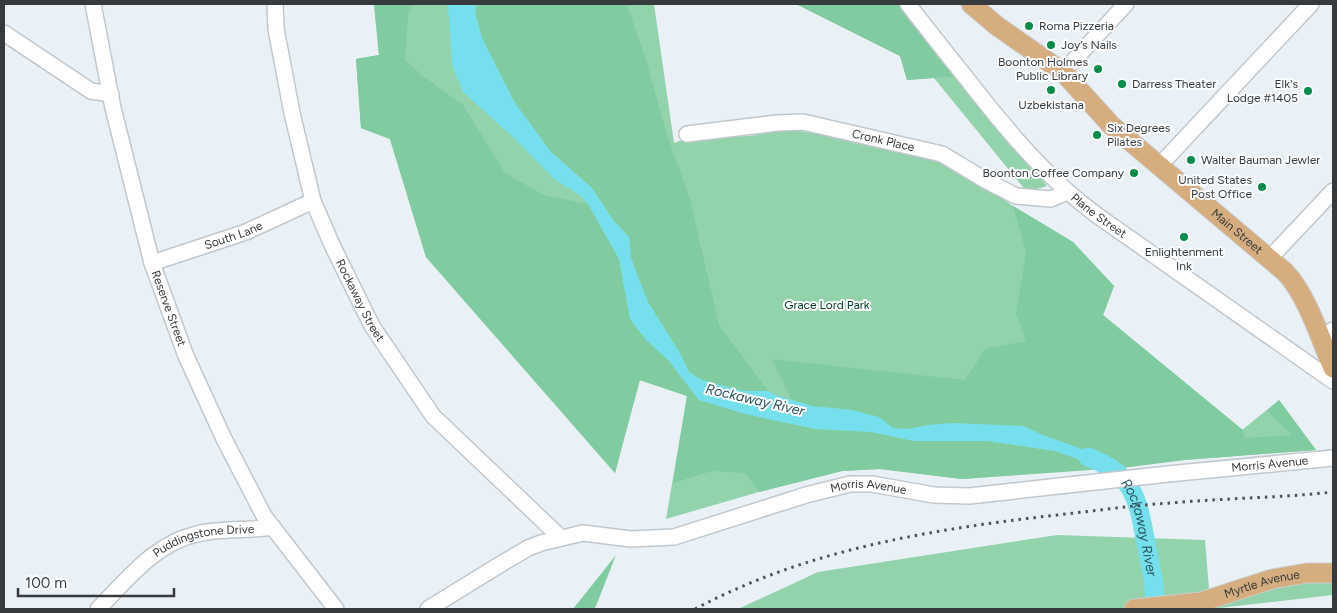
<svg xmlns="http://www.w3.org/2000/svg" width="1337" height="613" viewBox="0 0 1337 613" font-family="Figtree,sans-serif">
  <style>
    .green { fill: #93d3ac }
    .forest { fill: #80cb9f }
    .water { fill: #76dfed }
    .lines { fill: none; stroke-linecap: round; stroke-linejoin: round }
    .river { stroke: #76dfed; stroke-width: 19 }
    .minor-casing { stroke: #c1c8cd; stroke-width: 18 }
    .major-casing { stroke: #cbcccc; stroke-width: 21 }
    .minor { stroke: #fff; stroke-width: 15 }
    .major { stroke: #d5ad7f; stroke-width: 19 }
    .rail { stroke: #4f5355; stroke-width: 3; stroke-dasharray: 2.5 5; stroke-linecap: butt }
    .poi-dot { fill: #038d4a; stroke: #fcfdfe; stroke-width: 2 }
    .labels { text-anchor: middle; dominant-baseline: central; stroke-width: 4; stroke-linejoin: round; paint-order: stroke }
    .poi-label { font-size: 12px; fill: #373a3c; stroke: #fcfdfe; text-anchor: start }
    .street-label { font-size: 12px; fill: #373a3c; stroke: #fcfdfe }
    .park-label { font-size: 12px; fill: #014024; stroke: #fcfdfe }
    .water-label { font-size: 14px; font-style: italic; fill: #27555c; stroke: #fcfdfe }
  </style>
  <rect width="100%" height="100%" fill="#eaf1f6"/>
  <!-- green -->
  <path class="green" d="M374,4H654L674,143L688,138L750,136L789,129L910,150L969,175L1013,206L1073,242L1114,286L1103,315L1242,430L1279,400L1316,450L1184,460L1121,468L962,479L880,469L842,471L759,492L666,519L687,396L639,380L615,473L426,257L390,139L361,128L356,59L379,55Z
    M796,4L962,76L1047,186L1027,192L934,78L907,80L900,56Z
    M1057,535L1205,540L1210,601L1312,574L1333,578V595L1210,609H738L818,572Z"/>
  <!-- forest -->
  <path class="forest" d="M374,4H413L408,15L405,60L423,76L463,105L505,173L544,195L588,204L619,259L630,319L646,340L668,360L699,400L815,429L871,432L914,441H987L1055,451L1083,461L1097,469L962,479L880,469L842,471L759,492L745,473L712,471L673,483L687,396L640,380L615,473L426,257L390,139L361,128L356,59L379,55Z
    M477,4H629L628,8L646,60L667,135L690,199L719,325L768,391H743L702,380L689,372L680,353L648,302L631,258L629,237L613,220L592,188L551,152L515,103L482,38L475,12Z
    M796,4H903L962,76L907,80L900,56Z
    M1013,206L1073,242L1114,286L1103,315L1243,430L1245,438L1292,435L1267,411L1279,400L1316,450L1184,460L1121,468L1093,453L1042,435L1023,426L952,423L929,425L907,429L893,428L879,417L852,410L812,406L791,399L772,359L965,380L986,348L1026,341L1016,313L1026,252Z
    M616,555L596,606L594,609H573Z"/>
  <!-- water -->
  <path class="water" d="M448,4H477L475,12L482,38L515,103L551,152L592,188L613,220L629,237L631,258L648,302L680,353L689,372L702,380L743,391H768L775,395L812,406L852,410L879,417L893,428L907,429L929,425L952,423L1023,426L1043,435L1093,453L1121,468L1097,469L1083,461L1055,451L987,441H914L871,432L815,429L745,414L699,400L668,360L646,340L630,319L619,259L588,204L581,196L554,179L514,138L463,92L452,65Z"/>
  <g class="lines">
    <!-- river -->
    <path class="river" id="s1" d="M1088,457C1137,475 1138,503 1147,548C1151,569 1156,588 1155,609"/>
    <defs>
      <g id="minor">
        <path id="s2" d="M93,4L113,108L152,263L186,356L224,439L264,516L336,609"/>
        <path id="s3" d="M275,4L276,29L292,113L313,201L333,247L372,326L433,416L560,537"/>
        <path id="s4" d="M908,4C927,29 947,54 967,79C1006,129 1046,178 1098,216L1333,381"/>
        <path d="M4,33L91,91L111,94"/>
        <path d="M1063,72L1126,4"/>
        <path id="s5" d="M687,134L777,123L803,122L942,154L985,180L1016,196L1051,199L1067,192"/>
        <path d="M1159,166L1311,4"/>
        <path d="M1269,259L1333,191"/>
        <path id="s6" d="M152,263L246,232L313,201"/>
        <path d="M1320,337L1333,330"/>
        <path id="s7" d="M98,609C127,580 155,543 197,534C221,528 248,531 273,527"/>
        <path id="s8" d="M428,609L496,567L528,548L541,543L583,533L631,539L674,537L806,495L850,484H872L934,495L969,496L1168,474L1333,458"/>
      </g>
      <g id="major">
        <path id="s9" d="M971,4L997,26L1063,72L1111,125L1285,272C1307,295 1320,338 1333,368"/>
        <path id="s10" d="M1134,609L1201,602L1272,579L1307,573H1333"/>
      </g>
    </defs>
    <!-- minor casing -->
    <use href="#minor" class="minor-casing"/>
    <!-- major casing -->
    <use href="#major" class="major-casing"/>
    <!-- minor -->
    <use href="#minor" class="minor"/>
    <!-- major -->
    <use href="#major" class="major"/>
    <!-- rail -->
    <path class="rail" d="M695,609C809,548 939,528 1066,514C1101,510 1136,505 1171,503C1225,498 1279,498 1333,492"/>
  </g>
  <!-- markers -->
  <g class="poi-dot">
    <circle cx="1029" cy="26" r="5"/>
    <circle cx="1051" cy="45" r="5"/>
    <circle cx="1098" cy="69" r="5"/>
    <circle cx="1122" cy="84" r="5"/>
    <circle cx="1051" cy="90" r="5"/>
    <circle cx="1308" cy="91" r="5"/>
    <circle cx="1097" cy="135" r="5"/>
    <circle cx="1191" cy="160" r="5"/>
    <circle cx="1134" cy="173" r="5"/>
    <circle cx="1262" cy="187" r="5"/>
    <circle cx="1184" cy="237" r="5"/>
  </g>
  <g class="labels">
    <!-- poi labels -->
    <g class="poi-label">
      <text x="1039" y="26">Roma Pizzeria</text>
      <text x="1061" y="45">Joy’s Nails</text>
      <text x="1088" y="62" text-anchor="end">Boonton Holmes<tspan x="1088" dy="14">Public Library</tspan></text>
      <text x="1132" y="84">Darress Theater</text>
      <text x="1298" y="84" text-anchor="end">Elk's<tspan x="1298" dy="14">Lodge #1405</tspan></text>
      <text x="1051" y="105" text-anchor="middle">Uzbekistana</text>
      <text x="1107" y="128">Six Degrees<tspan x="1107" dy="14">Pilates</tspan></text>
      <text x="1201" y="160">Walter Bauman Jewler</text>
      <text x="1124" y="173" text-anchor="end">Boonton Coffee Company</text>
      <text x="1252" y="180" text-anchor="end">United States<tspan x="1252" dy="14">Post Office</tspan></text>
      <text x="1184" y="252" text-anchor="middle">Enlightenment<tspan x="1184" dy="14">Ink</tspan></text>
    </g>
    <!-- street labels -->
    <g class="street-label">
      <text stroke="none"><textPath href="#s5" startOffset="199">Cronk Place</textPath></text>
      <text stroke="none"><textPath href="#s4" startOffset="286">Plane Street</textPath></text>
      <text stroke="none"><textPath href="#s9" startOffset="351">Main Street</textPath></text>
      <text stroke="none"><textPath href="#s6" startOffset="86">South Lane</textPath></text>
      <text stroke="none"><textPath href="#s3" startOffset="311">Rockaway Street</textPath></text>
      <text stroke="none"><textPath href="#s2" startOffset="314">Reserve Street</textPath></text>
      <text stroke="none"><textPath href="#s8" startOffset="872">Morris Avenue</textPath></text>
      <text stroke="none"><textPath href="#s8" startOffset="468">Morris Avenue</textPath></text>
      <text stroke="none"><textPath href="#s7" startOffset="131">Puddingstone Drive</textPath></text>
      <text stroke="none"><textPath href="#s10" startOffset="131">Myrtle Avenue</textPath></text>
    </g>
    <!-- park labels -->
    <g class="park-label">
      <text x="827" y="305">Grace Lord Park</text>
    </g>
    <!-- water labels -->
    <g class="water-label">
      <text transform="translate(755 400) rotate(13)">Rockaway River</text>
      <text stroke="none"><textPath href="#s1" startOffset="94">Rockaway River</textPath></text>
    </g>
  </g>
  <!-- border -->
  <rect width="1337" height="613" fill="none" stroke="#373a3c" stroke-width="10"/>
  <!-- scale -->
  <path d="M18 588v8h156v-8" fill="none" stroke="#373a3c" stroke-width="2.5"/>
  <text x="25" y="588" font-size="15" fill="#373a3c" stroke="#fcfdfe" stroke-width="4" paint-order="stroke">100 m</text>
</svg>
